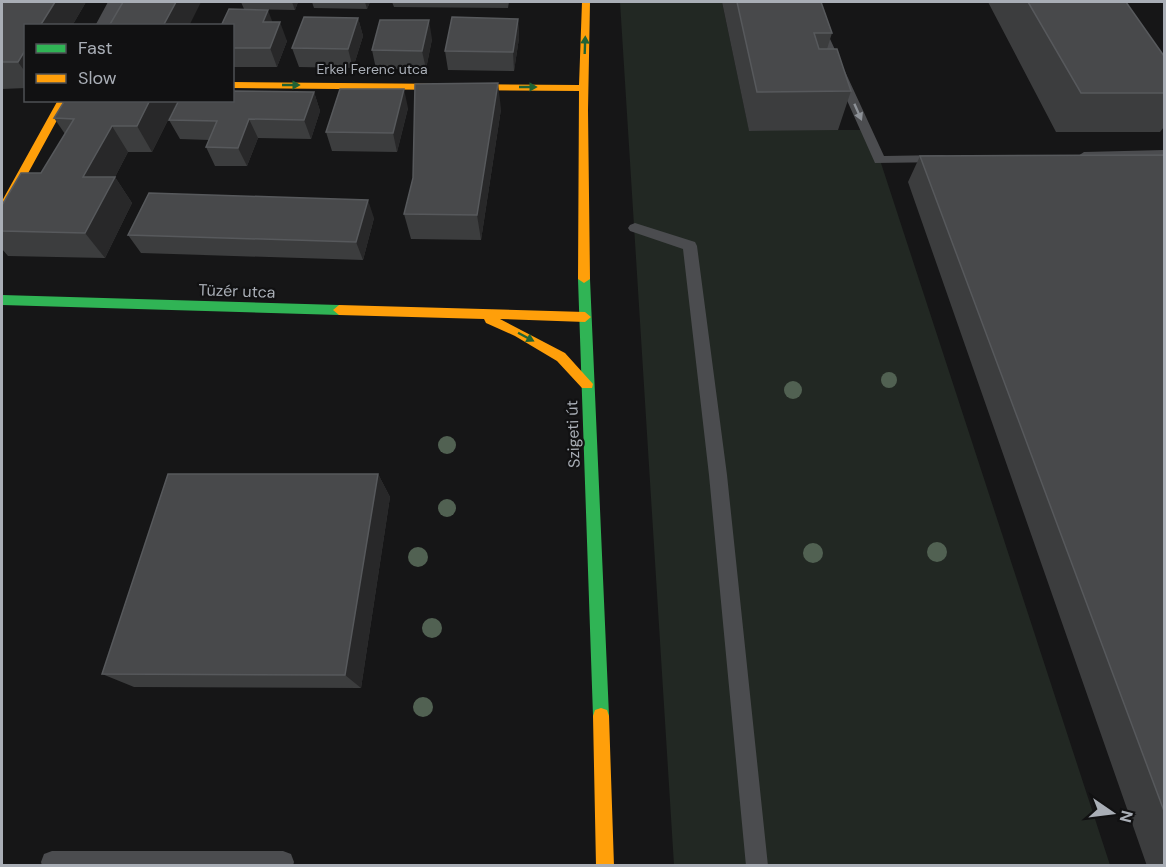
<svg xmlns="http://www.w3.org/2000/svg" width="1166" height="867" viewBox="0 0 1166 867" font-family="'DM Sans',sans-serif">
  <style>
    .green { fill: #222823 }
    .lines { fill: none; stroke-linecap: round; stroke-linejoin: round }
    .lane { fill: #4b4c4f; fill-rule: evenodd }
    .street { fill: #4b4c4f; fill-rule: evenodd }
    .fast { fill: #30b455; fill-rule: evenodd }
    .slow { fill: #ff9f0a; fill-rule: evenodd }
    .tree { fill: #516152 }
    .wall { fill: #3c3d3e }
    .shaded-wall { fill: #282829 }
    .building { fill: #48494b; stroke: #57595c; stroke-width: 1.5 }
    .oneway { fill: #206234 }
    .oneway2 { fill: #8d9197 }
    .labels { text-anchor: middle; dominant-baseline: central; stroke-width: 4.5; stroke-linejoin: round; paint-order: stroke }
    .far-street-label { font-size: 14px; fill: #a9aeb6; stroke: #111112 }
    .street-label { font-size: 16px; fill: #a9aeb6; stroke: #111112 }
  </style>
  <rect width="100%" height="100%" fill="#161617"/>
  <!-- green -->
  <path class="green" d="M620,2H722L749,130H865L880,160L1110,865H674Z"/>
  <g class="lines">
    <!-- lane -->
    <path class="lane" d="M803,2H813L884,156L942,155L947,156L948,159L947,162L875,163Z
      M1164,150V158L1084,160L1078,156L1084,152Z
      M635,223L695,242L697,246L727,475L768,866H746L709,475L683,249L630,231L628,228L630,225Z
      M52,851H283L291,854L294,862L293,866H42L41,862L44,854Z"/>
    <!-- street -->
    <path class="street" d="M108,2H130L117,26H95Z"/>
    <!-- fast -->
    <path class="fast" d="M584,275L590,279L609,716L607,722L601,724L595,722L593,716L578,279Z
      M2,295L339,305L345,310L339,315L2,305Z"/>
    <!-- slow -->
    <path class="slow" d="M582,2H590L588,110L590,279L584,283L578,279L579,91L232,88V82L579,85Z
      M58,100H68L8,210L2,214V201Z
      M339,305L585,312L591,317L585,322L500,319L565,353L593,384L592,388H582L557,361L515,336L486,323L484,319L339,315L333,310Z
      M601,708L607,710L609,716L614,866H596L593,716L595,710Z"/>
  </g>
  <!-- trees -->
  <g class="tree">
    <circle cx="889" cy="380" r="8"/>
    <circle cx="793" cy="390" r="9"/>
    <circle cx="447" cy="445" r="9"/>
    <circle cx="447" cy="508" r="9"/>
    <circle cx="937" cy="552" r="10"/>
    <circle cx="813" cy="553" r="10"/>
    <circle cx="418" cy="557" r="10"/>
    <circle cx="432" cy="628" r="10"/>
    <circle cx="423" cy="707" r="10"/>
  </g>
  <!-- wall -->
  <path class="wall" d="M2,2H86L72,26H26V88L2,89Z
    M241,2H298L295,10L244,9Z
    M312,2H370L367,9L314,8Z
    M392,2H509L508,8L394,7Z
    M722,2H821L832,33L827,49L851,91L838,130L749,131Z
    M988,2H1126L1164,56V127L1160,132H1056Z
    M358,18L363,36L353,68L299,67L292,48Z
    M518,19L519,38L514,71L448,70L445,51Z
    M273,22L287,41L277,67H232V26Z
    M432,39L426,69H376L372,50Z
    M314,92L320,111L311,139L258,138L247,166H215L206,147L209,140L180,139L169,120Z
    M178,100L152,152H128L115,177L132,203L105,258L8,256L2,249V205L41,173L65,134L54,118Z
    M408,108L397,152L332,151L326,132Z
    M501,109L481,240L411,239L404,214Z
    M1164,155V866H1147L908,182L920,156Z
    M374,218L363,260L141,253L128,235Z
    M378,474L390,497L361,688L134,687L102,674Z"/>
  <!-- shaded-wall -->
  <path class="shaded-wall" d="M55,2H86L72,26H40Z
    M176,2H201L189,26H163Z
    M292,2H298L295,10Z
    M365,2H370L367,9Z
    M268,10L275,29L263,22Z
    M358,18L363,36L353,68L348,49Z
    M518,19L519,38L514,71L513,52Z
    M429,20L432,39L426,69L422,51Z
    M280,22L287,41L277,67L270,48Z
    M26,49V73L18,62Z
    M498,83L501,109L481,240L477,215Z
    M404,89L408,108L397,152L393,133Z
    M314,92L320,111L311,139L304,120Z
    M150,100H178L152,152L137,126Z
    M249,119L258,138L247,166L238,148Z
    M112,126L128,152L102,202L83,177Z
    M115,177L132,203L105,258L85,233Z
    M368,200L374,218L363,260L356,242Z
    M378,474L390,497L361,688L345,675Z"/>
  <!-- building -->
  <path class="building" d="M2,2H55L40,26H26V49L18,62H2Z
    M123,2H176L163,26H109Z
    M737,2H821L832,33H814L819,49H837L851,91L757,92Z
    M1028,2H1126L1164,56V93H1081Z
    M229,9L268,10L263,22H280L270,48H232V26H221Z
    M304,17L358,18L348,49L292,48Z
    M452,17L518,19L513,52L445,51Z
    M380,20H429L422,51L372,50Z
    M498,83L477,215L404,214L413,178L415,84Z
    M340,89H404L393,133L326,132Z
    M232,91L314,92L304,120L249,119L238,148L206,147L217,121L169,120L179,100H232Z
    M65,100H150L137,126H112L83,177H115L85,233L2,231V205L21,173H41L74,119L54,118Z
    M1164,155V811L920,156Z
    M149,193L368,200L356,242L128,235Z
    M168,474H378L345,675L102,674Z"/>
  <!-- one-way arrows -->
  <defs><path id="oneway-solid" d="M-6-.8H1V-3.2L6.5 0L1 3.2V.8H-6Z" transform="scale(1.5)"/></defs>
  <g class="oneway">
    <use href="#oneway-solid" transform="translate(585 45) rotate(-88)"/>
    <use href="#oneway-solid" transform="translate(291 85)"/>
    <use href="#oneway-solid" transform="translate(528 87)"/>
    <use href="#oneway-solid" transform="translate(526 337) rotate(28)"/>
  </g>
  <use class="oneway2" href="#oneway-solid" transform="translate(858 112) rotate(66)"/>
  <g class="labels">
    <!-- far-street labels -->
    <g class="far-street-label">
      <text x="372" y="69">Erkel Ferenc utca</text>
    </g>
    <!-- street labels -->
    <g class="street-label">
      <text transform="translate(237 291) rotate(2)">Tüzér utca</text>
      <text transform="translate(573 434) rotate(-92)">Szigeti út</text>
    </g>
  </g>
  <!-- border -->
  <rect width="1166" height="867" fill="none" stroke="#a9aeb6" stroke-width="6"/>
  <!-- legend -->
  <rect x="24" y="24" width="210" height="78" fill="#111112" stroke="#4e5054" stroke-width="1.5"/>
  <rect x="36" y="44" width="30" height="9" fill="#30b455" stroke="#4e5054" stroke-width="1.5"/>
  <text x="78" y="54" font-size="18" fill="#a9aeb6">Fast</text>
  <rect x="36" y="74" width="30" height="9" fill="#ff9f0a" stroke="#4e5054" stroke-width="1.5"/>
  <text x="78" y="84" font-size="18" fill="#a9aeb6">Slow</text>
  <!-- north arrow -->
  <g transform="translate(1112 813) rotate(104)" stroke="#111112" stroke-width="4.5" paint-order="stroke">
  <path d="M0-4.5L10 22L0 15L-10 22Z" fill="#a9aeb6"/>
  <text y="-9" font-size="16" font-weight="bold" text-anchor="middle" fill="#a9aeb6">N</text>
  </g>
</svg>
